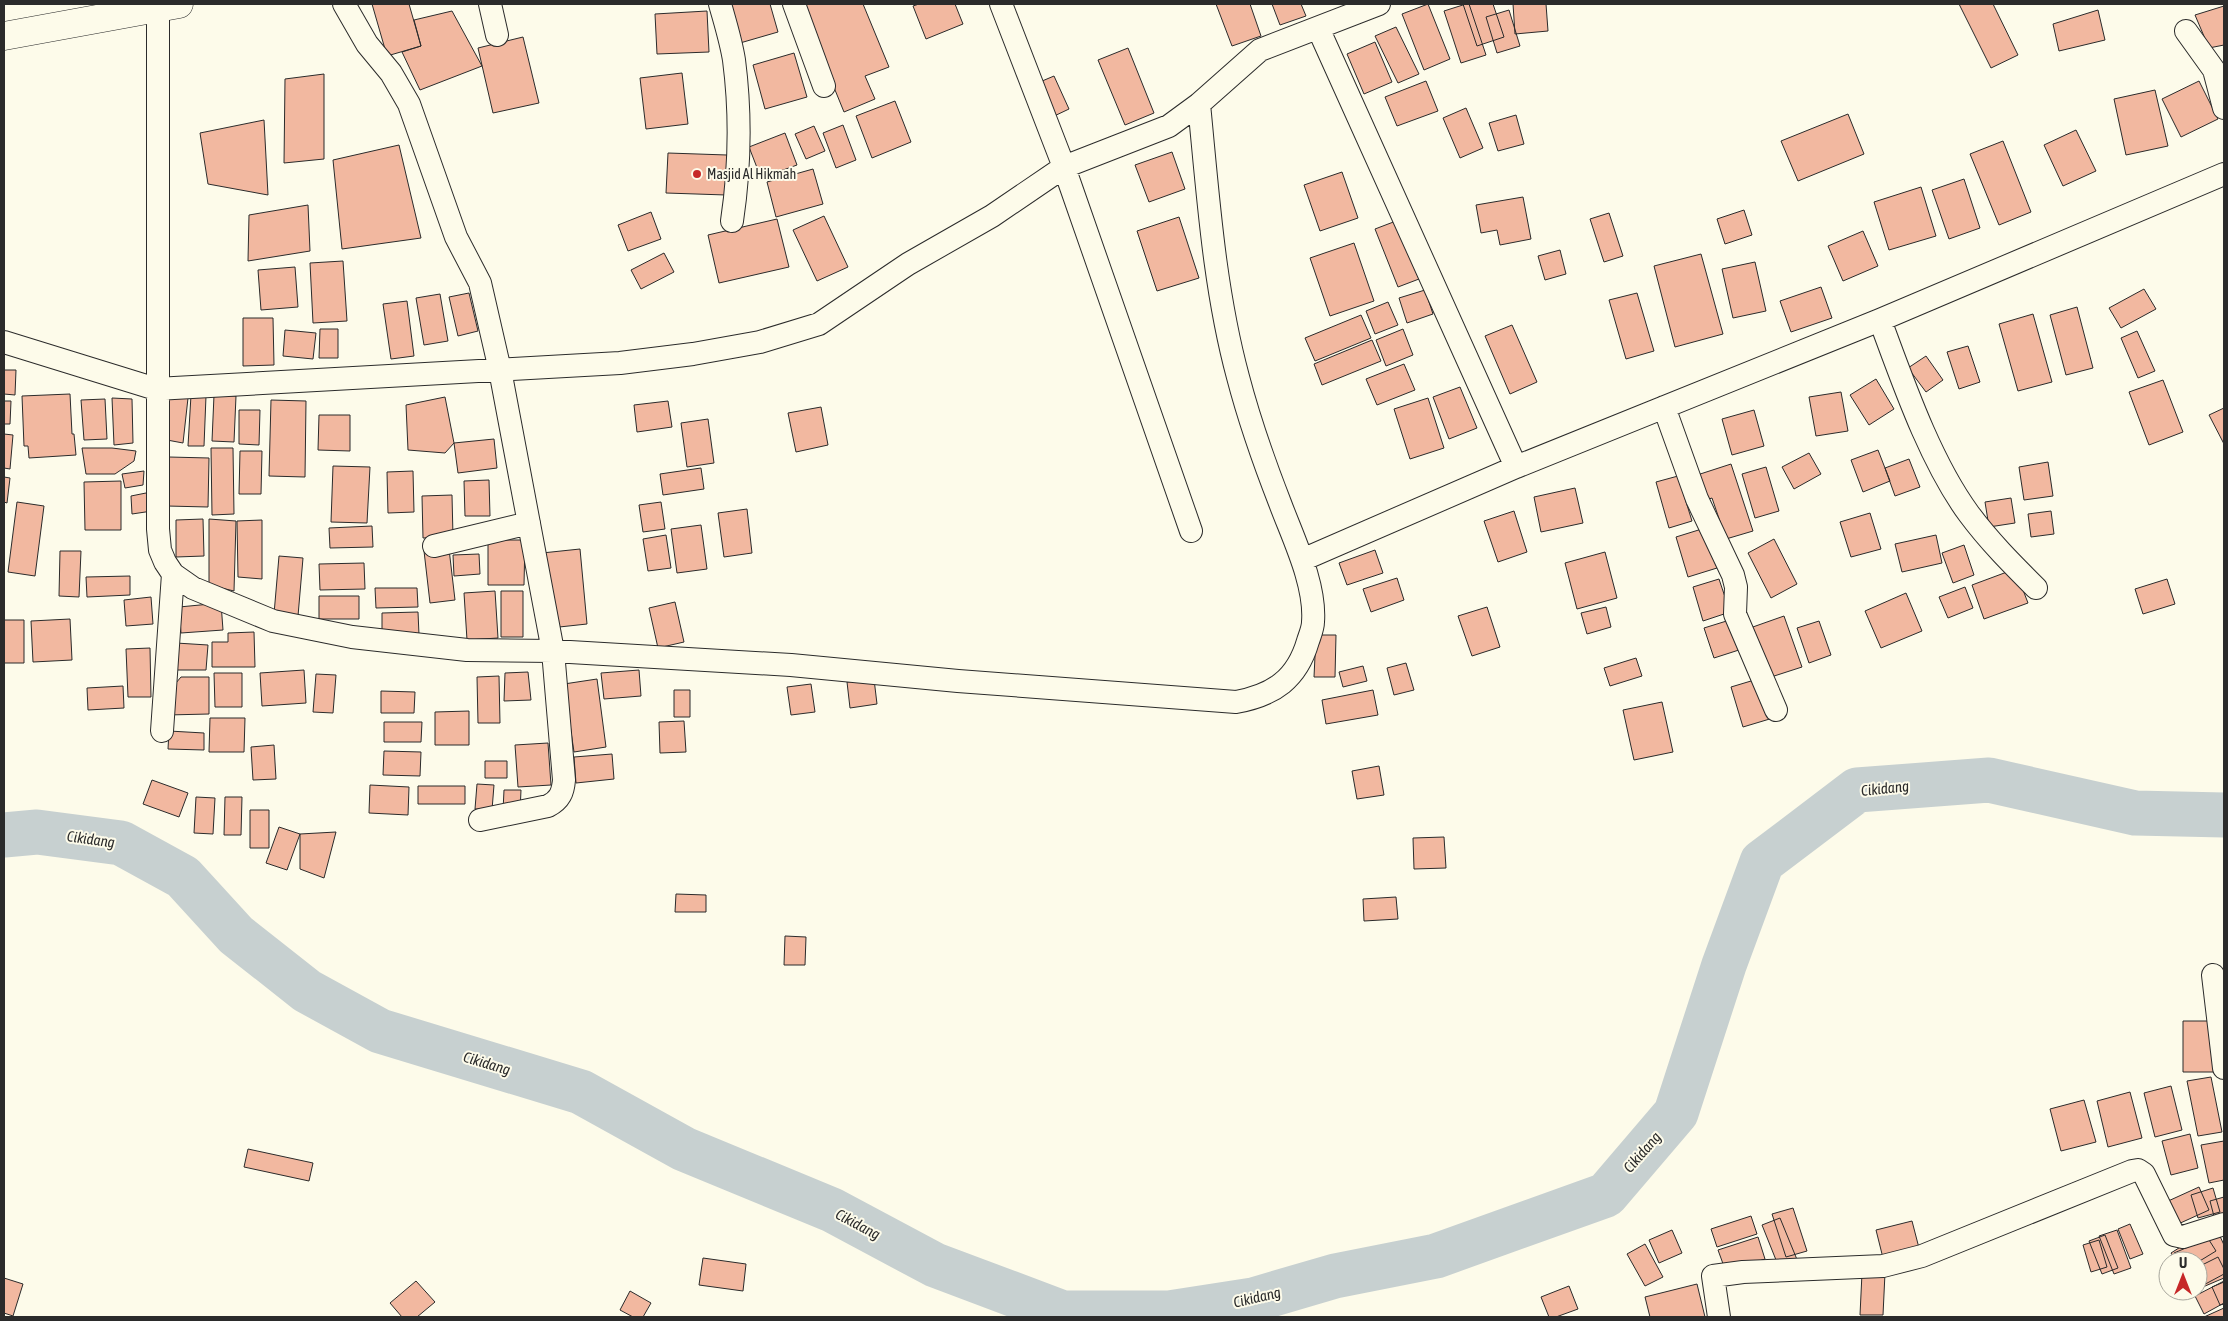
<svg xmlns="http://www.w3.org/2000/svg" width="2228" height="1321" viewBox="0 0 2228 1321" font-family="'Asap Condensed',sans-serif">
  <style>
    .lines { fill: none; stroke-linecap: round; stroke-linejoin: round }
    .river { stroke: #c7d0d0; stroke-width: 45 }
    .building { fill: #f2b8a0; stroke: #2b2b2b }
    .minor-casing { stroke: #2b2b2b; stroke-width: 24 }
    .trunk-casing { stroke: #2b2b2b; stroke-width: 29 }
    .minor { stroke: #fdfbea; stroke-width: 22 }
    .trunk { stroke: #fdfbea; stroke-width: 28 }
    .poi-dot { fill: #c62828; stroke: #fdfbea; stroke-width: 2 }
    .labels { text-anchor: middle; dominant-baseline: central; stroke-width: 4; stroke-linejoin: round; paint-order: stroke }
    .poi-label { font-size: 14px; fill: #2b2b2b; stroke: #fdfbea; text-anchor: start }
    .water-label { font-size: 15px; font-style: italic; fill: #2b2b2b; stroke: #fdfbea }
  </style>
  <rect width="100%" height="100%" fill="#fdfbea"/>
  <g class="lines">
    <!-- river -->
    <path class="river" d="M4,835L37,832L121,843L183,877L236,935L307,991L380,1031L581,1092L684,1149L832,1210L935,1265L1063,1313H1169L1253,1300L1335,1276L1436,1256L1606,1195L1676,1113L1724,965L1762,862L1857,790L1989,780L2135,813L2224,815"/>
  </g>
  <!-- building -->
  <path class="building" d="M372,4H409L421,46L387,56Z
    M729,4H770L778,32L740,43Z
    M800,4H863L889,67L865,76L875,99L844,112Z
    M919,4H955L963,24L926,39L913,6Z
    M1216,4H1250L1261,36L1232,46Z
    M1272,4H1301L1306,16L1280,25Z
    M1428,4L1450,59L1424,70L1402,14Z
    M1463,4H1493L1504,37L1477,46Z
    M1466,4H1469L1486,55L1461,63L1444,11Z
    M1513,4H1546L1548,31L1515,34Z
    M1959,4H1993L2018,55L1991,68Z
    M2224,6V45L2209,48L2195,15Z
    M1509,10L1520,46L1497,53L1486,17Z
    M2098,10L2105,40L2059,51L2053,24Z
    M452,11L482,66L420,90L402,52L421,46L414,20Z
    M707,11L709,52L657,54L655,14Z
    M1396,27L1419,74L1398,83L1375,36Z
    M523,37L539,103L493,113L478,48Z
    M1375,42L1392,82L1364,94L1347,54Z
    M1128,48L1154,113L1125,125L1098,60Z
    M794,53L807,97L765,109L753,65Z
    M682,73L688,124L646,129L640,78Z
    M324,74V159L284,163L285,79Z
    M1054,76L1069,109L1050,118L1035,84Z
    M1426,81L1438,111L1397,126L1385,97Z
    M2199,81L2218,119L2181,137L2162,99Z
    M2155,90L2168,146L2126,155L2114,99Z
    M895,101L911,142L872,158L856,116Z
    M1466,108L1483,148L1460,158L1443,118Z
    M1848,114L1864,154L1798,181L1781,141Z
    M1516,115L1524,144L1498,151L1489,123Z
    M264,120L268,195L208,184L200,133Z
    M843,125L856,160L836,168L823,133Z
    M814,126L825,151L806,159L795,134Z
    M2076,130L2096,171L2063,186L2044,145Z
    M785,133L797,165L761,178L749,147Z
    M2003,141L2031,212L1999,225L1970,154Z
    M399,145L421,238L342,249L333,160Z
    M1172,152L1185,189L1149,202L1135,165Z
    M668,153L727,155L726,195L666,193Z
    M813,169L823,204L776,217L767,182Z
    M1342,172L1358,218L1320,231L1304,185Z
    M1964,179L1980,228L1949,239L1932,190Z
    M1921,187L1936,236L1889,250L1874,202Z
    M1523,197L1531,239L1500,245L1497,230L1481,233L1476,205Z
    M308,205L310,251L248,261L249,215Z
    M1744,210L1752,235L1725,244L1717,219Z
    M651,212L661,239L628,251L618,225Z
    M1609,213L1623,256L1604,262L1590,219Z
    M824,216L848,267L817,281L793,230Z
    M1179,217L1199,278L1157,291L1137,231Z
    M777,219L789,267L719,283L708,235Z
    M1396,221L1419,279L1398,287L1375,229Z
    M1863,231L1878,266L1843,281L1828,246Z
    M1354,243L1374,301L1330,316L1310,258Z
    M1560,250L1566,274L1545,280L1538,256Z
    M664,253L674,272L641,289L631,270Z
    M1701,254L1723,334L1675,347L1654,266Z
    M343,261L347,321L313,323L310,263Z
    M1755,262L1766,311L1733,318L1722,269Z
    M295,267L298,307L261,310L258,270Z
    M1821,287L1832,318L1791,332L1780,301Z
    M2144,289L2156,309L2121,328L2109,308Z
    M1425,290L1433,314L1407,323L1399,298Z
    M469,293L478,331L458,336L449,297Z
    M1637,293L1654,351L1626,359L1609,300Z
    M440,294L448,341L424,345L416,298Z
    M407,301L414,356L391,359L383,304Z
    M1388,302L1398,325L1375,334L1366,311Z
    M2077,307L2093,368L2066,375L2050,315Z
    M2033,314L2052,382L2018,391L1999,324Z
    M1361,315L1371,338L1315,361L1305,338Z
    M243,318H273L274,365L243,366Z
    M1512,325L1537,382L1510,394L1485,336Z
    M320,329H338V358H319Z
    M1403,329L1413,355L1386,366L1376,340Z
    M285,330L316,333L313,359L283,356Z
    M2137,331L2155,371L2138,378L2121,338Z
    M1372,340L1381,361L1322,385L1314,364Z
    M1968,346L1980,382L1959,389L1947,352Z
    M1926,356L1943,380L1926,392L1908,368Z
    M1404,364L1415,390L1377,405L1366,379Z
    M4,370H16L15,395L4,394Z
    M1876,379L1894,409L1869,425L1850,395Z
    M2163,380L2183,432L2149,445L2129,392Z
    M1460,387L1477,428L1449,439L1433,397Z
    M1841,392L1848,431L1816,436L1809,397Z
    M70,394L72,434H74L76,455L29,458L28,446H24L22,396Z
    M191,395L206,396L204,446H188Z
    M214,395L236,396L234,442L212,441Z
    M167,396L188,398L183,443L167,440Z
    M445,397L454,443L445,453L408,450L406,405Z
    M112,398L132,399L133,443L114,445Z
    M1428,398L1444,448L1410,459L1394,409Z
    M105,399L107,439L84,440L81,400Z
    M271,400L306,401L305,477L269,476Z
    M4,401H11L10,424H4Z
    M668,401L672,427L637,432L634,405Z
    M821,407L828,445L796,452L788,413Z
    M2224,408V444L2209,415Z
    M239,410H260L259,445L239,444Z
    M1754,410L1764,446L1732,455L1722,419Z
    M319,415H350V451L318,450Z
    M708,419L714,463L687,467L681,423Z
    M4,434L13,435L10,469L4,468Z
    M494,439L497,468L458,473L454,443Z
    M82,448H112L136,451L134,461L115,474H86Z
    M211,448H233L234,514L212,515Z
    M1878,450L1890,481L1863,492L1851,460Z
    M240,451H262L261,494H239Z
    M1809,453L1821,474L1794,489L1782,467Z
    M169,457L209,458L208,507L167,506Z
    M1909,459L1920,487L1895,496L1885,468Z
    M2048,462L2053,496L2024,500L2019,467Z
    M1731,464L1753,531L1726,539L1712,498L1700,502L1691,477Z
    M333,466L370,467L367,523L331,522Z
    M1766,467L1779,511L1755,518L1742,474Z
    M701,468L704,489L663,495L660,474Z
    M144,471L143,485L125,488L122,474Z
    M413,471L414,512L388,513L387,472Z
    M1678,476L1692,521L1669,528L1656,482Z
    M4,477L10,478L7,503L4,502Z
    M489,480L490,516H465L464,481Z
    M121,481V530H85L84,482Z
    M1575,488L1583,523L1541,532L1534,497Z
    M151,492L152,511L132,514L131,496Z
    M452,495L453,537L423,538L422,496Z
    M2011,498L2015,523L1989,527L1985,502Z
    M17,502L44,506L35,576L8,572Z
    M661,502L665,529L643,532L639,505Z
    M747,509L752,553L724,557L718,513Z
    M1514,511L1527,552L1498,562L1484,521Z
    M2051,511L2054,534L2031,537L2028,514Z
    M1870,513L1881,549L1851,557L1840,522Z
    M203,519L204,556L176,557V520Z
    M209,519L236,521L234,591L209,585Z
    M262,520V579L238,577L237,521Z
    M701,525L707,569L677,573L671,529Z
    M372,526L373,547L330,548L329,528Z
    M1705,528L1717,568L1688,577L1676,537Z
    M666,535L671,568L648,571L643,539Z
    M1936,535L1942,563L1902,572L1895,544Z
    M1774,539L1797,584L1771,598L1748,553Z
    M488,540H525L524,585H488Z
    M1964,545L1974,575L1953,583L1942,553Z
    M449,549L455,600L430,603L424,551Z
    M580,549L587,624L550,628L542,553Z
    M1375,550L1383,573L1347,585L1339,563Z
    M60,551H81L79,597L59,596Z
    M1605,552L1617,598L1577,609L1565,563Z
    M479,554L480,574L454,576L453,555Z
    M279,556L303,558L298,616L274,614Z
    M364,563L365,589L320,590L319,564Z
    M2015,569L2028,603L1984,619L1972,585Z
    M130,576V595L87,597L86,577Z
    M1397,578L1404,600L1371,612L1363,589Z
    M1719,579L1730,612L1703,621L1693,587Z
    M2167,579L2175,604L2143,614L2135,589Z
    M1965,587L1973,608L1948,618L1939,597Z
    M375,588H417L418,607L376,608Z
    M495,591L498,638L467,640L464,593Z
    M501,591H523V637H501Z
    M1906,593L1922,631L1881,648L1865,611Z
    M319,596H359V619H319Z
    M151,597L153,624L126,626L124,600Z
    M675,602L684,642L658,648L649,608Z
    M221,603L223,630L181,633L179,607Z
    M1487,607L1500,647L1472,656L1458,616Z
    M1606,607L1611,627L1587,634L1581,613Z
    M418,612L419,635L382,636V613Z
    M1784,616L1802,667L1768,678L1750,628Z
    M70,619L72,660L33,662L31,621Z
    M1733,619L1742,649L1714,658L1704,628Z
    M4,620H24V663H4Z
    M1819,621L1831,655L1809,663L1797,628Z
    M254,632L255,667H212V642H228V633Z
    M1316,635H1336L1335,677H1314Z
    M176,643L208,645L206,670H175Z
    M150,648L151,697H128L126,649Z
    M1636,658L1642,676L1610,686L1604,668Z
    M1406,663L1414,690L1394,695L1387,668Z
    M1363,666L1367,681L1343,687L1339,672Z
    M304,670L306,703L262,706L260,673Z
    M639,670L641,696L604,699L601,673Z
    M528,672L531,700L504,701L505,673Z
    M214,673H242V707H215Z
    M316,674L336,675L333,713L313,712Z
    M499,676L500,723H478L477,677Z
    M181,677H209V714L167,715L170,690Z
    M1761,678L1773,718L1743,727L1731,687Z
    M597,679L606,747L574,752L564,684Z
    M874,679L877,704L850,708L847,682Z
    M811,684L815,712L791,715L787,687Z
    M123,686L124,708L88,710L87,688Z
    M674,690H690V717H674Z
    M1373,690L1378,715L1326,724L1322,700Z
    M381,691L415,692L414,713H381Z
    M1662,702L1673,752L1634,760L1623,710Z
    M469,711V745H435V712Z
    M210,718H245L244,752H209Z
    M684,721L686,752L660,753L659,722Z
    M384,722H422L421,742H384Z
    M169,731L204,733V750L168,749Z
    M548,743L551,785L518,787L515,745Z
    M274,745L276,779L253,780L251,747Z
    M384,751L421,752L420,776L383,775Z
    M612,754L614,779L576,783L574,757Z
    M485,761H507V778H485Z
    M1379,766L1384,795L1357,799L1352,771Z
    M152,780L188,793L179,817L143,804Z
    M477,784L494,785L492,810L475,809Z
    M370,785L409,787L408,815L369,813Z
    M418,786H465V804H418Z
    M504,790H521L520,812L503,811Z
    M196,797L215,798L213,834L194,833Z
    M225,797H242L241,835H224Z
    M250,810H269V848H250Z
    M279,827L300,834L287,870L266,863Z
    M336,832L324,878L300,869V834Z
    M1444,837L1446,868L1414,869L1413,838Z
    M676,894L706,895V912H675Z
    M1396,897L1398,919L1364,921L1363,899Z
    M785,936L806,937L805,965H784Z
    M2183,1021H2215V1072H2183Z
    M2211,1077L2222,1132L2198,1136L2187,1081Z
    M2171,1086L2182,1130L2155,1137L2144,1093Z
    M2130,1092L2142,1138L2108,1147L2097,1101Z
    M2084,1100L2096,1142L2061,1151L2050,1109Z
    M2190,1134L2198,1168L2171,1175L2162,1141Z
    M2224,1141V1180L2209,1183L2201,1145Z
    M248,1149L313,1163L309,1181L244,1167Z
    M2199,1187L2209,1210L2176,1225L2166,1202Z
    M2213,1188L2220,1212L2198,1218L2191,1195Z
    M2224,1197V1222L2216,1224L2210,1201Z
    M1793,1208L1807,1251L1786,1257L1772,1214Z
    M1751,1216L1757,1234L1717,1247L1711,1229Z
    M1780,1218L1798,1262L1780,1270L1762,1225Z
    M1912,1221L1919,1248L1883,1258L1876,1230Z
    M2130,1224L2143,1254L2130,1259L2118,1229Z
    M1672,1230L1682,1253L1659,1263L1649,1240Z
    M2117,1230L2131,1268L2114,1274L2099,1236Z
    M2204,1232L2216,1251L2198,1262L2176,1261L2171,1253Z
    M2219,1234L2224,1245V1278L2198,1289V1261H2178L2174,1253Z
    M2105,1235L2118,1268L2102,1274L2089,1241Z
    M1758,1237L1765,1259L1726,1272L1718,1250Z
    M2099,1240L2107,1267L2091,1272L2083,1245Z
    M1645,1244L1663,1277L1645,1286L1627,1254Z
    M2218,1257L2224,1269V1274L2198,1288V1267Z
    M703,1258L746,1264L743,1291L699,1285Z
    M1862,1273H1885L1883,1315H1860Z
    M4,1278L23,1284L13,1316L4,1313Z
    M416,1281L435,1302L417,1317H402L390,1303Z
    M2224,1281V1303L2204,1314L2195,1296Z
    M2224,1282V1304L2220,1305L2212,1287Z
    M1697,1284L1705,1317H1650L1645,1297Z
    M1569,1286L1578,1309L1556,1317H1549L1541,1297Z
    M630,1291L651,1303L643,1317H633L620,1310Z
    M2224,1308V1317H2204Z"/>
  <g class="lines">
    <defs>
      <path id="minor" d="M344,4L367,44L391,73L409,104L456,237L480,283L500,370L553,651L564,780C563,792 560,800 548,806L480,820
        M490,4L497,35
        M720,4C725,22 731,41 734,60C741,114 740,167 732,221
        M794,4L824,86
        M1001,4L1064,167L1191,531
        M158,9V529L160,550L165,562L173,574L193,588L273,621L352,637L467,650L553,651L791,665L958,681L1236,702C1274,695 1297,679 1308,641C1310,635 1313,628 1313,622C1316,584 1293,538 1280,503C1264,462 1249,419 1238,377C1214,288 1208,195 1199,104
        M1318,28L1516,467
        M2186,31L2214,70L2224,108
        M1880,320C1903,382 1930,461 1969,514C1989,541 2012,564 2036,588
        M4,342L156,389L620,363L693,354L760,342L819,324L908,264L992,216L1064,167L1169,126L1199,104L1260,50L1379,4
        M1664,407L1697,499L1733,575L1736,587L1735,614L1776,710
        M434,546L529,523
        M1302,560L1516,467L1880,320L2224,174
        M162,731L173,574
        M2213,975L2224,1068
        M1719,1317L1713,1276L1743,1272L1883,1266L1922,1256L2132,1171L2138,1170L2144,1174L2174,1235L2183,1237L2224,1224"/>
      <path id="trunk" d="M4,36L179,4"/>
    </defs>
    <!-- minor casing -->
    <use href="#minor" class="minor-casing"/>
    <!-- trunk casing -->
    <use href="#trunk" class="trunk-casing"/>
    <!-- minor -->
    <use href="#minor" class="minor"/>
    <!-- trunk -->
    <use href="#trunk" class="trunk"/>
  </g>
  <!-- markers -->
  <circle class="poi-dot" cx="697" cy="174" r="5"/>
  <g class="labels">
    <!-- poi labels -->
    <g class="poi-label">
      <text x="707" y="174">Masjid Al Hikmah</text>
    </g>
    <!-- water labels -->
    <g class="water-label">
      <text transform="translate(1885 788) rotate(-6)">Cikidang</text>
      <text transform="translate(91 839) rotate(8)">Cikidang</text>
      <text transform="translate(487 1063) rotate(17)">Cikidang</text>
      <text transform="translate(1642 1152) rotate(-49)">Cikidang</text>
      <text transform="translate(858 1224) rotate(28)">Cikidang</text>
      <text transform="translate(1257 1297) rotate(-13)">Cikidang</text>
    </g>
  </g>
  <!-- border -->
  <rect width="2228" height="1321" fill="none" stroke="#2b2b2b" stroke-width="10"/>
  <!-- north arrow -->
  <g transform="translate(2183 1276)"><circle r="24" fill="#fdfbea" stroke="#a9a89e"/>
  <path d="M0-4L9 19L0 12L-9 19Z" fill="#c62828"/>
  <text y="-8" font-size="14" font-weight="bold" text-anchor="middle" fill="#2b2b2b">U</text>
  </g>
</svg>
